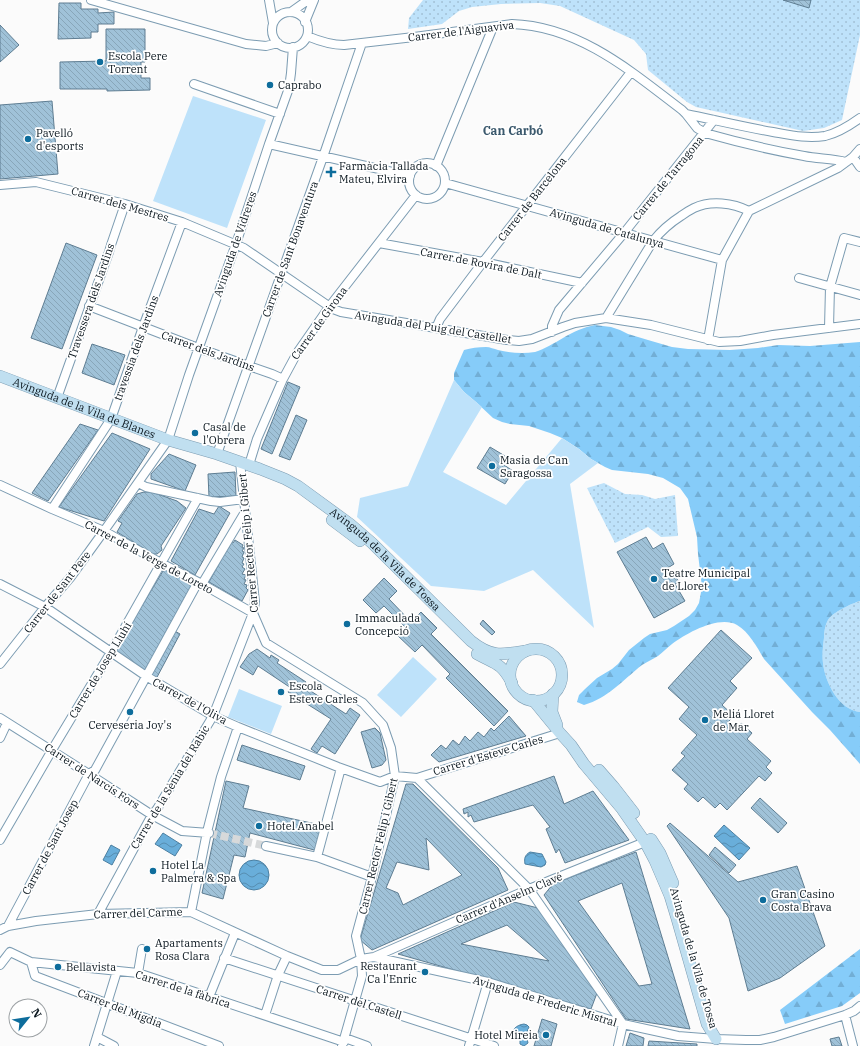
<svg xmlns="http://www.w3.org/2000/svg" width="860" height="1046" viewBox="0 0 860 1046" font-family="'IBM Plex Serif',serif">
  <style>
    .grass { fill: url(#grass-dots) }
    .forest { fill: url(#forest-firs) }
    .garden { fill: #bee2fa }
    .water { fill: url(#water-waves); stroke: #4c80a2 }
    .building { fill: url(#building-back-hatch); stroke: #5e7d92; fill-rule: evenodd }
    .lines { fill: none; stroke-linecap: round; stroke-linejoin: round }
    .street-tunnel { stroke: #d7d9da; stroke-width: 8; stroke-dasharray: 8 4; stroke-linecap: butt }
    .street-casing { stroke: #7c9cb2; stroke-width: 10 }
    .secondary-casing { stroke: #7c9cb2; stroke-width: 12 }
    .street { stroke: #fff; stroke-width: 8 }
    .secondary { stroke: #c0dff0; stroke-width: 11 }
    .poi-dot { fill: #0e6d9c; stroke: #fff; stroke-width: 1.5 }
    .labels { text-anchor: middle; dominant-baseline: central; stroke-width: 3.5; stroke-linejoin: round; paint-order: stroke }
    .street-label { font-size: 11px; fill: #0a161e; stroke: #fff }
    .poi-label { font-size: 11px; fill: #0a161e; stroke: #fff; text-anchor: start }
    .neighbourhood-label { font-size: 12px; font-weight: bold; fill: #3b596d; stroke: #fff }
  </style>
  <defs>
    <pattern id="grass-dots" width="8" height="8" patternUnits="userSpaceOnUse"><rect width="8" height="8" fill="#bee2fa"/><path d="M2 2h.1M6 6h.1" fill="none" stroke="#a2c1d6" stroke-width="1.8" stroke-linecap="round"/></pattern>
    <pattern id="forest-firs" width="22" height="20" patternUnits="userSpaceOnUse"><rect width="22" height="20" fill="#86ccf9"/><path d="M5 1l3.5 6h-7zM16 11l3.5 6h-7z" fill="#72aed5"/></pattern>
    <pattern id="water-waves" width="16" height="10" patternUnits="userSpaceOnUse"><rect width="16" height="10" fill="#69aeda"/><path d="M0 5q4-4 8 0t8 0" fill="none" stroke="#558db0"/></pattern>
    <pattern id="building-back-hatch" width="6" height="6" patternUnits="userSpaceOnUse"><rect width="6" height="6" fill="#a0c2d8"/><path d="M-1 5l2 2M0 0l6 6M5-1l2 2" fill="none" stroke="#88a6b9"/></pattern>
  </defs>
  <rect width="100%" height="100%" fill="#fbfbfb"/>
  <!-- grass -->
  <path class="grass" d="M423,0H860V35L842,120L824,128L803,131L696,107L687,102L648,70L646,54L634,40L560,6L540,3L501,4L472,7L459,11L442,24L408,29L409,18Z
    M604,483L625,494L642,495L655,499L675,495L678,536L661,537L648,527L615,543L587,488Z
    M860,601V712C839,710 825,682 823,663C822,655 823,646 824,638C824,632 825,625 828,620C833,612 851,604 860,601Z"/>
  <!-- forest -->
  <path class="forest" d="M595,325L611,327L620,330L628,334L648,340L672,347L688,349L730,350L758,348L778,345L810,346L860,342V601C851,604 833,612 828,620C825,625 824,632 824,638C823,646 822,655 823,663C825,682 839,710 860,712V764L830,730L812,712L764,659C757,647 749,632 737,625C719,615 687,633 672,644C667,648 663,652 658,656C653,659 647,662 642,665C623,680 608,698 584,705L577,702L579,695L585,689L597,678L612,669L618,664L629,650L644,638L650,634L667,630L674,626L689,616L695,610L699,603L702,587L698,554L697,537L688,499L680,488L663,478L648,474L612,470L605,467L591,459L579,449L562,438L550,433L529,426L510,424L502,422L493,418L476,402L464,392L454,380V373L464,350C471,348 478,347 486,347C490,347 494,349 498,350C510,353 523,354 535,352C545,349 554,343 563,338C573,332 584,327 595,325Z
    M860,949V993L842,1006L785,1024L780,1010Z"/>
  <!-- garden -->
  <path class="garden" d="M193,96L266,120L227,228L153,201Z
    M454,380L464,392L482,407L443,472L506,505L562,438L579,449L591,459L598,463L570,484L594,628L533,570L484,591L431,586L357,517L360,498L408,486Z
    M413,657L437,679L401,717L377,695Z
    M239,689L282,706L271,734L228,717Z"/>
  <!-- water -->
  <path class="water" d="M724,825L750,848L739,860L714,836Z
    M163,833L182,845L175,856L155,844Z
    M111,845L120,850L112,865L103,860Z
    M530,852L542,854L546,862L545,865L541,867L525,864C524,858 525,855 530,852Z
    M239 875a15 15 0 1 1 30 0a15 15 0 1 1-30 0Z
    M524,1024L527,1025L529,1027L526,1034L528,1043L524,1046L520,1044V1037L514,1039L512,1038C511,1030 516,1025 524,1024Z"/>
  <!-- building -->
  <path class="building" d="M783,0H811L809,8Z
    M59,3H81V9H98V13L114,12V24H98V32H91V38L58,39Z
    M0,25L19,45L0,62Z
    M106,29H145V62H141V78H150V90L107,91V89H60V62L106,61Z
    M52,101L58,174L0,179V105Z
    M66,243L97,255L62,349L31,338Z
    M92,344L125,355L114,385L82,373Z
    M288,382L300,387L272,454L261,449Z
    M296,415L307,420L290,460L279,456Z
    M80,424L98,430L48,501L32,493Z
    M112,433L150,449L104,521L59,507Z
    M490,447L505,456L501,463L513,471L505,484L477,468Z
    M169,454L196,465L185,491L151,479V474Z
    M235,472L236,496L209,497L208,474Z
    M144,492H151L163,496L177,501L186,508L161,546L162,550L157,554H153L117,532L122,523L118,521L137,494Z
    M219,506L230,513L195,575L171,561L199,509L214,514Z
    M646,537L653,549L663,543L674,564L666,569L669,575L673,573L679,582L675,584L685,601L654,618L617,552Z
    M235,540L243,545L242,547L244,548L242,551L244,552L242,557L244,558L242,563L244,564L242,567L245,569L242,574L246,575L244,579L246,580L244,584L247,585L246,588L248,590L242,601L209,582L231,542L233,543Z
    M166,566L196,582L145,674L114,652Z
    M384,578L397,591L389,599L411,622L421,612L437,628L431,634L508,711L494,726L446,678L450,674L422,645L415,652L398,636L406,628L384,606L376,613L363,600Z
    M483,620L495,632L492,635L480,624Z
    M173,630L180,634L156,679L148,675Z
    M721,630L752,658L730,681L737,688L722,705L734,716L728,722L736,729L741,723L752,733L747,739L771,761L766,767L772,773L765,781L759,776L727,810L720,803L715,808L703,797L698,802L684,789L688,784L672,770L685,756L681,753L697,735L679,719L689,707L668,688Z
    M257,649L270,658L271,655L279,660L277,663L306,682L303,686L346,714L350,708L360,715L335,754L322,746L317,753L311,749L331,719L288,692L291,688L258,666L253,675L240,667L249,654Z
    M509,716L526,736L439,762L431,755L441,745L446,749L453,740L459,745L465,736L470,741L478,732L484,737L491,728L494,731Z
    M375,728L380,733L386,760L382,765L372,768L361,732Z
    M242,745L305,766L300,780L237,760Z
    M554,776L564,804L593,791L629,840L565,863L559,849L556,853L546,829L550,827L533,805L474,822L471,815L468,817V812L464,814L463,809Z
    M226,781L249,786L243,808L325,826L318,851L250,833L245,857L234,855L223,899L202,893Z
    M406,784H413L498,868L508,890L372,950L360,940ZM426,838L462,875L403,905L398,893L386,888L397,862L429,870Z
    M760,798L787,823L778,833L751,808Z
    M670,823L738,882L797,866L825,946L780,978L748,991L729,918L667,826Z
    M715,847L736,865L729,873L709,855Z
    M636,852L690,1029L626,1019L544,895L553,884ZM622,883L652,984L639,986L578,901Z
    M514,902L538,908L597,993L591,1009L398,954ZM507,925L549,961L461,944Z
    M542,1019L557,1024L551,1046H534Z
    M630,1033L644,1038L643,1046H626Z
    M839,1037L842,1046H832L830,1039Z
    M649,1041L697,1044V1046H648Z"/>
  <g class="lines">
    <!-- street-tunnel -->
    <path class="street-tunnel" d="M209,833L266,846"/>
    <defs>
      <path id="street" d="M91,0L246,44L266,46L278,43
        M269,0L273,23
        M291,12L308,0
        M272 30a18 18 0 1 1 36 0a18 18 0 1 1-36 0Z
        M305,22L314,0
        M307,36C319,41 330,45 344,45L414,37L512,24C579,26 632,72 682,110L686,114C715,120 744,127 773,132C790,135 807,139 825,136C837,133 849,126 860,118
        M194,84L280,114
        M686,114L697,128L705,133C737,142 770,150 804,156C818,159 832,158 846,162
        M269,144L410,176
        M853,157L860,167
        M409 181a18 18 0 1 1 36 0a18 18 0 1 1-36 0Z
        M436,166L493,27
        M445,183C538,208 630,235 722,260
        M0,185L36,182L125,204L182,222L244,248L333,309L341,312L507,340L519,341L532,339L563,327L575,323L606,318L651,325L719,342L740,341L773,335L860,324
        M379,243L483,262L582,283
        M799,278L860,295
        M89,306L198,348L272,374L283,379
        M606,318L653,241C661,231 670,223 681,216C685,213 690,210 694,208C711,200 733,203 749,211
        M436,328L440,319L483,262L631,72
        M829,328L830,287L844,238L860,242
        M552,332V326L559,310L624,233L714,120
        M708,340L722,260L749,211L838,168L853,157L860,149
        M57,398L109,252L111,245L125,204
        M217,454L323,157L362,43
        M240,462L255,602L253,613L266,643L363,703L383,725L391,748L395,776L372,877L356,936L361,959L362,976L342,1046
        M249,465L257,439L283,379L297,353L329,307L416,195
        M138,483L146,487L211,501L220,502L244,499
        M0,485L52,509L104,531L161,563L202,584L253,613L213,716L157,809L152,815L98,914
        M52,509L111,419L143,327L182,222
        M0,584L45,607L146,676L213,716L238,727L338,767L380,782L395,776L417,778L529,889L623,1024
        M202,584L245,512
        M0,664L45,607L70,578L104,531L168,440L189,375L236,244L269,144L289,88L291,73L293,47
        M0,718L95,778L152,815L182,831L209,833
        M0,738L7,723
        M417,778L560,733
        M0,840L55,745L111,652L198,498
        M266,846L317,857L372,877
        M317,857L341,768
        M191,912L207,832L221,777L238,727
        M8,926L89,774L95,770L198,582
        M0,930L8,926L36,921L98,914L191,912L287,956L322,970H338L361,959L374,957L529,889L645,842
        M374,957L488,982L623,1024L678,1036L716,1039L746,1040H760L774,1037L845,1015L854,1011L860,1006
        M224,958L494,1046
        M31,962L35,976L219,1046
        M0,965L10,952L31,962L138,973L344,1042
        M138,973L142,949
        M209,997L235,933
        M265,1015L278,975L287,956
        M845,1015L853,1046
        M97,1037L114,1046
        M345,1038L367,1046
        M94,1046L117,971
        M469,1046L488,982
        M618,1046L623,1024"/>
      <g id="secondary">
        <path id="s1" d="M0,376L168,440L217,454L260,469L285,479L298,486L350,524L372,543L471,641C491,657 501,655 525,651"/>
        <path d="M332,520L360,541"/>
        <circle cx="536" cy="675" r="26"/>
        <path d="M477,654C495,664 501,662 512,683"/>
        <path d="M553,694L552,712L557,725"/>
        <path d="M533,700L560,733L571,745L584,764L622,809L645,842L655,861L670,896L677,919L707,1024L716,1039"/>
        <path d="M599,770L613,786L634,813"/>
        <path d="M651,839L660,853L673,883"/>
      </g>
    </defs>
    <!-- street casing -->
    <use href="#street" class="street-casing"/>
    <!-- secondary casing -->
    <use href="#secondary" class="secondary-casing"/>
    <!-- street -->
    <use href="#street" class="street"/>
    <!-- secondary -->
    <use href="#secondary" class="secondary"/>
  </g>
  <!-- markers -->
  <g class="poi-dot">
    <circle cx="100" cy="62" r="4"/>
    <circle cx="270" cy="85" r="4"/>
    <circle cx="28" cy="139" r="4"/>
    <path d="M329 166h4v4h4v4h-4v4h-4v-4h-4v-4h4z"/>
    <circle cx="195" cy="433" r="4"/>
    <circle cx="492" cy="466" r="4"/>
    <circle cx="654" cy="579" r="4"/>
    <circle cx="347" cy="624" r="4"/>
    <circle cx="281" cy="692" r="4"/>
    <circle cx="130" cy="712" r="4"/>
    <circle cx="705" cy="720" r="4"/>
    <circle cx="259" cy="826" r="4"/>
    <circle cx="153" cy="871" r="4"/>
    <circle cx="763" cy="900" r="4"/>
    <circle cx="147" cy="949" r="4"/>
    <circle cx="58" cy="967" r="4"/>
    <circle cx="425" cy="972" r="4"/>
    <circle cx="546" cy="1035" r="4"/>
  </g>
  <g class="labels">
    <!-- street labels -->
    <g class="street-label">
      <text transform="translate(461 31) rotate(-7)">Carrer de l'Aiguaviva</text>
      <text transform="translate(668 178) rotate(-51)">Carrer de Tarragona</text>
      <text transform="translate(532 199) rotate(-52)">Carrer de Barcelona</text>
      <text transform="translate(120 204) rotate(16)">Carrer dels Mestres</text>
      <text transform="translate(607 228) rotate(16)">Avinguda de Catalunya</text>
      <text transform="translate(235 244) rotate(-71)">Avinguda de Vidreres</text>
      <text transform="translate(290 249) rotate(-70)">Carrer de Sant Bonaventura</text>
      <text transform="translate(481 263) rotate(11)">Carrer de Rovira de Dalt</text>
      <text transform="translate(91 301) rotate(-71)">Travessera dels Jardins</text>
      <text transform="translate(319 323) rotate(-54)">Carrer de Girona</text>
      <text transform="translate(433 327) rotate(9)">Avinguda del Puig del Castellet</text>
      <text transform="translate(136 348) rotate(-70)">travessia dels Jardins</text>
      <text transform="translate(208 351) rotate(20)">Carrer dels Jardins</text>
      <text stroke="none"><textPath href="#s1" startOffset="90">Avinguda de la Vila de Blanes</textPath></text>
      <text transform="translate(248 543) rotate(-95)">Carrer Rector Felip i Gibert</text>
      <text transform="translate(149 557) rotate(28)">Carrer de la Verge de Loreto</text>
      <text stroke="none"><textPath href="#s1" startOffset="432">Avinguda de la Vila de Tossa</textPath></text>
      <text transform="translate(57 592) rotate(-52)">Carrer de Sant Pere</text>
      <text transform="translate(100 670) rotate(-59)">Carrer de Josep Lluhí</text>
      <text transform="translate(190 701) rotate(29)">Carrer de l'Oliva</text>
      <text transform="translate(488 755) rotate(-17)">Carrer d'Esteve Carles</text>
      <text transform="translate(92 776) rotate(33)">Carrer de Narcís Fors</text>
      <text transform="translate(170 787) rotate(-59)">Carrer de la Sènia del Rabic</text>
      <text transform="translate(378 846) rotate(-77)">Carrer Rector Felip i Gibert</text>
      <text transform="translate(50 847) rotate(-62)">Carrer de Sant Josep</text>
      <text transform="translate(509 898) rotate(-23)">Carrer d'Anselm Clavé</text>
      <text transform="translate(138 913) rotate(-2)">Carrer del Carme</text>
      <text transform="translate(694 958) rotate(74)">Avinguda de la Vila de Tossa</text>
      <text transform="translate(183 989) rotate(18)">Carrer de la fàbrica</text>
      <text transform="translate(545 1001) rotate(17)">Avinguda de Frederic Mistral</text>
      <text transform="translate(359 1002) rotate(18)">Carrer del Castell</text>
      <text transform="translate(120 1008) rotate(21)">Carrer del Migdia</text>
    </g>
    <!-- poi labels -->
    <g class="poi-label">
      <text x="108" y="56">Escola Pere<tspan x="108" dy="13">Torrent</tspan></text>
      <text x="278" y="85">Caprabo</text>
      <text x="36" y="133">Pavelló<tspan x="36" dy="13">d'esports</tspan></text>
      <text x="339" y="166">Farmàcia Tallada<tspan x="339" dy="13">Mateu, Elvira</tspan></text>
      <text x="203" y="427">Casal de<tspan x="203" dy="13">l'Obrera</tspan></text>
      <text x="500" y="460">Masia de Can<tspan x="500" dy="13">Saragossa</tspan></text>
      <text x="662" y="573">Teatre Municipal<tspan x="662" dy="13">de Lloret</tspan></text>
      <text x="355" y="618">Immaculada<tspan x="355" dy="13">Concepció</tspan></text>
      <text x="289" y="686">Escola<tspan x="289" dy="13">Esteve Carles</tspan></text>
      <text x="713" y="714">Meliá Lloret<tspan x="713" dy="13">de Mar</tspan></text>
      <text x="130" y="725" text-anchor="middle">Cerveseria Joy's</text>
      <text x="267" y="826">Hotel Anabel</text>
      <text x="161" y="865">Hotel La<tspan x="161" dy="13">Palmera &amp; Spa</tspan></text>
      <text x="771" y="894">Gran Casino<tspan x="771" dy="13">Costa Brava</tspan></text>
      <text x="155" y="943">Apartaments<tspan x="155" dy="13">Rosa Clara</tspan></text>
      <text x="417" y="966" text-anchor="end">Restaurant<tspan x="417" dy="13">Ca l'Enric</tspan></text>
      <text x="66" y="967">Bellavista</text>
      <text x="538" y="1035" text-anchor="end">Hotel Mireia</text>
    </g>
    <!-- neighbourhood labels -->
    <g class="neighbourhood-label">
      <text x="513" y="130">Can Carbó</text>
    </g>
  </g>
  <!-- north arrow -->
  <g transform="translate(28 1018) rotate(60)"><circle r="19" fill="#ffffff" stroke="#9da2a5"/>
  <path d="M0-3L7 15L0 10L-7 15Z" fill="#0e6d9c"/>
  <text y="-6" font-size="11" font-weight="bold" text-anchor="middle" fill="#0a161e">N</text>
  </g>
</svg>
